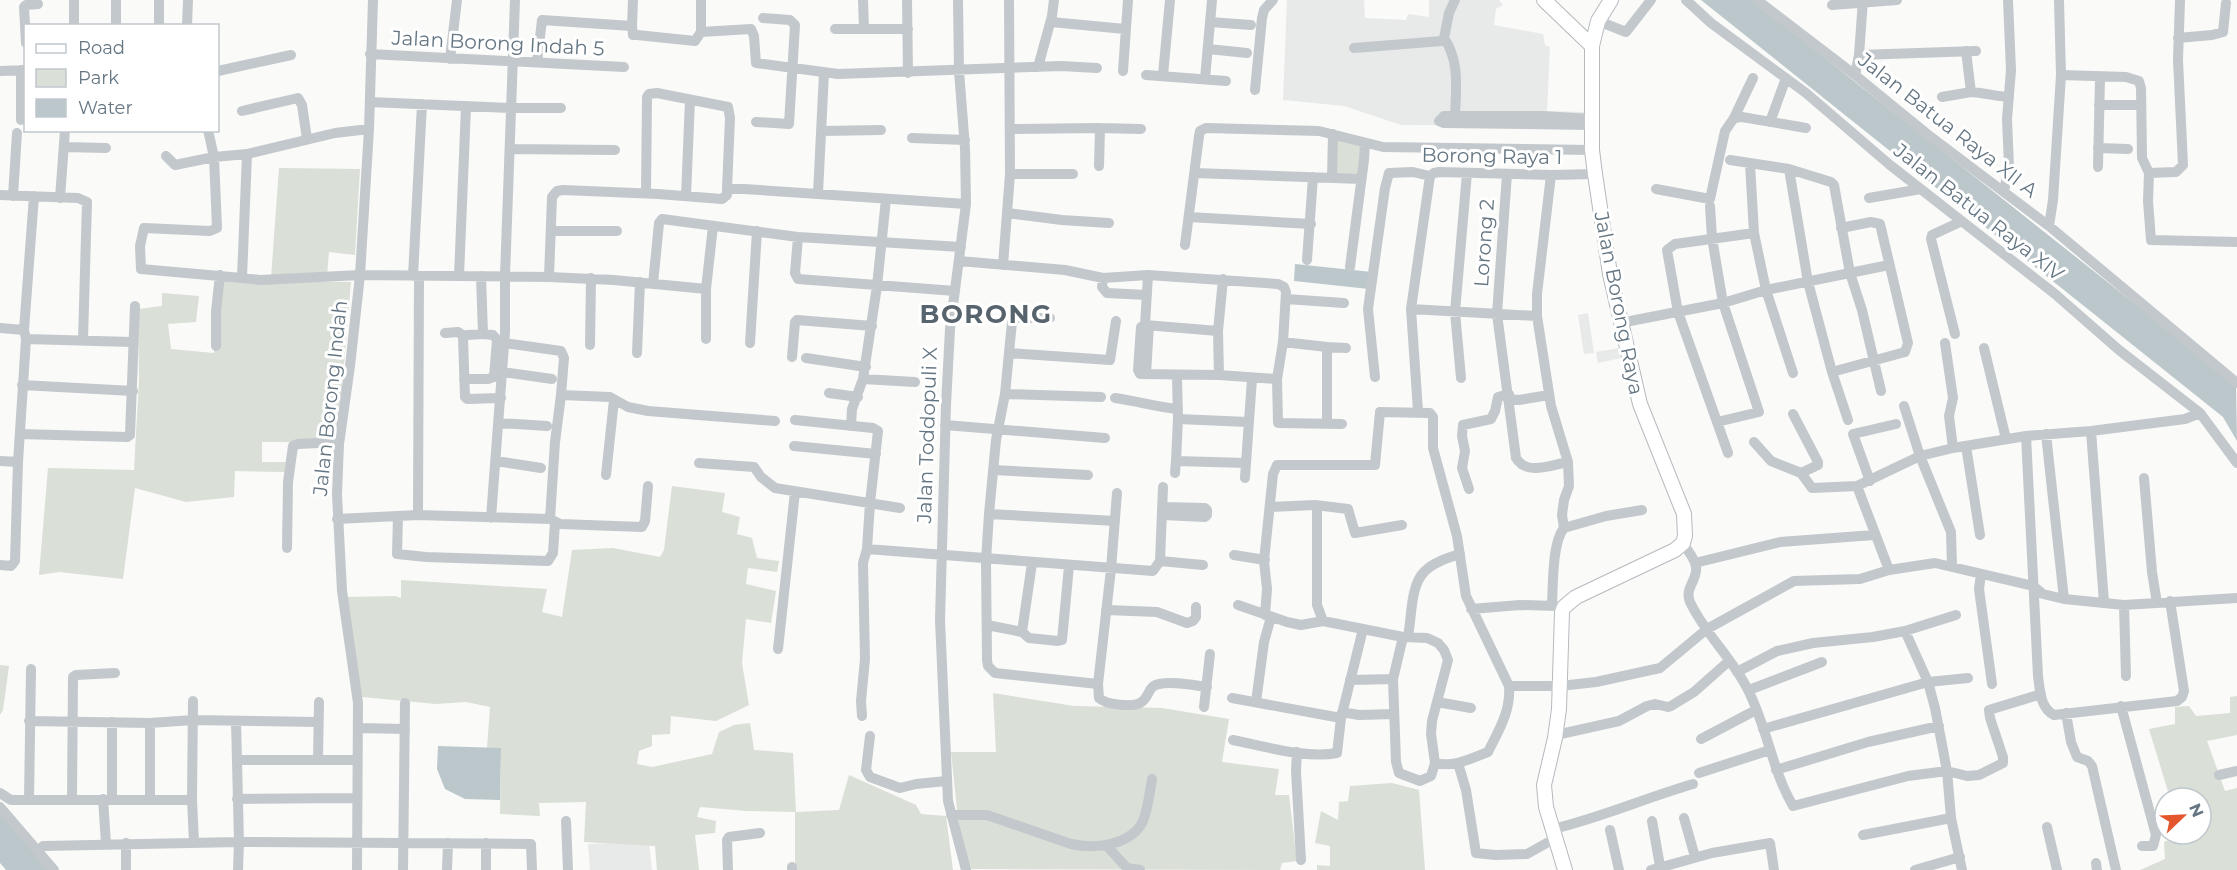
<svg xmlns="http://www.w3.org/2000/svg" width="2237" height="870" viewBox="0 0 2237 870" font-family="Montserrat,sans-serif">
  <style>
    .built { fill: #e8e9e9 }
    .green { fill: #dadfd7 }
    .water { fill: #bbc7cb }
    .lines { fill: none; stroke-linecap: round; stroke-linejoin: round }
    .major-casing { stroke: #b5babe; stroke-width: 16 }
    .minor { stroke: #c3c8cc; stroke-width: 10 }
    .major { stroke: #fff; stroke-width: 14 }
    .labels { text-anchor: middle; dominant-baseline: central; stroke-width: 6; stroke-linejoin: round; paint-order: stroke }
    .street-label { font-size: 20px; fill: #657683; stroke: #fff }
    .district-label { font-size: 26px; font-weight: bold; letter-spacing: 1.5px; fill: #57646e; stroke: #fff }
  </style>
  <rect width="100%" height="100%" fill="#fafaf8"/>
  <!-- built -->
  <path class="built" d="M1287,0H1364L1365,18L1406,20L1408,14L1429,17V0H1499L1503,5L1496,9L1494,25L1543,34L1545,45L1550,47L1547,111L1585,112L1586,126L1401,125L1344,106L1283,100Z
    M1588,313L1594,353L1584,354L1578,315Z
    M1620,348L1621,358L1598,363L1596,352Z
    M649,842L652,870H590L588,844Z"/>
  <!-- green -->
  <path class="green" d="M1333,134L1365,143L1361,179L1332,177Z
    M279,168L360,169L355,255L329,252L327,276L271,278Z
    M223,280L351,282L342,388L334,442H262V462H286L285,472L235,471L234,497L186,502L135,488L123,579L59,572L39,575L48,468L134,470L139,379L138,309L162,306V293L199,296L196,322L168,324L171,349L214,353Z
    M672,486L725,493L722,512L740,517L737,534L752,538L757,558L779,561L777,572L748,568L746,584L776,591L771,623L746,619L742,663L749,705L716,721L671,716L670,734L652,735V746L639,751L637,764L652,767L712,754L719,732L734,725L750,723L754,750L793,753L796,812L839,810L849,775L916,805L921,814L946,816L953,870H795V812L747,811L700,807L697,817L716,821L715,833L695,835L699,870H657L655,846L584,842L586,802L539,803L540,816L500,814L501,749L487,748L490,707L466,702L436,704L362,697L346,597L395,596L401,598V580L547,589L542,612L562,617L572,550L613,548L660,557L664,550Z
    M0,665L9,666L3,710L0,715Z
    M993,693L1074,706L1162,708L1229,719L1222,762L1279,769L1275,795H1289L1297,861L1282,863L1280,870L969,869L958,819L951,752H996Z
    M2237,696V735L2207,741L2225,791L2237,788V870H2140L2165,859L2164,842L2181,834H2201V798H2170L2149,729L2175,724V707L2189,706L2196,716L2230,713V697Z
    M1392,783L1419,790L1425,870H1317V865L1330,866V846L1315,843L1321,811L1338,820L1339,802L1348,801L1350,786Z"/>
  <!-- water -->
  <path class="water" d="M1701,0H1752L2236,384L2237,441L2223,417Z
    M1295,264L1372,272L1369,289L1294,281Z
    M438,746L501,748L500,800L465,799L445,789L437,769Z
    M0,813L49,870H6L0,863Z"/>
  <g class="lines">
    <defs>
      <path id="major" d="M1544,0L1592,46
        M1565,870L1546,807L1544,785L1555,738L1559,709L1562,612L1564,607L1576,597L1675,550L1683,543L1685,536L1684,514L1640,404L1610,274L1595,174L1592,150V46L1598,21L1611,0"/>
    </defs>
    <!-- major casing -->
    <use href="#major" class="major-casing"/>
    <!-- minor -->
    <path class="minor" d="M74,0V26
      M159,0V26
      M863,0L864,29
      M907,0L908,73
      M958,0L959,71L965,148L966,204L950,329L946,405L940,620L948,801L966,870
      M1686,0L1711,23L1806,93L1890,165L2055,294L2119,350L2200,413L2237,463
      M1757,0L1855,75L1931,137L2049,226L2237,383
      M1832,5L1897,0
      M1598,21L1626,32L1651,0
      M1051,22L1125,29
      M1210,22L1251,25
      M116,26V0
      M187,26L188,0
      M632,26L633,35H637L695,41L701,32V0
      M835,29H908
      M701,32L751,29L754,36L756,63L838,74L1061,66L1097,68
      M1444,38C1460,61 1456,89 1455,116
      M2178,38L2212,35L2223,32L2226,3
      M26,43L24,7L26,5L38,4
      M1354,48L1442,41L1444,38L1449,13L1455,0
      M1208,49L1247,53
      M1966,51L1971,92C1984,93 1995,96 2009,97
      M370,54L624,67
      M1859,55L1976,51
      M450,59L457,0
      M537,62L542,20L632,26L633,0
      M1038,67L1052,16L1054,0
      M0,71L26,70
      M218,71L291,55
      M1123,71L1128,0
      M1146,75L1226,81
      M1163,75L1170,0
      M1855,75L1859,55L1863,0
      M2061,75L2126,77L2139,81L2141,88L2142,158L2149,173L2148,201L2151,240L2237,242
      M1205,79L1212,0
      M1255,90L1262,18L1264,10L1273,0
      M1942,97L1971,92
      M370,102L511,108H561
      M2099,105H2141
      M242,111L298,98L302,105L307,139
      M1734,118L1753,78
      M21,120V70
      M756,122L789,124L795,25L790,20L763,18
      M1770,122L1786,78
      M1592,125L1444,123L1439,121L1444,116H1542L1592,119
      M1010,129L1100,128L1141,129
      M208,130L214,157L217,228L210,231L144,228L140,246L141,269L242,278L247,154
      M822,131L881,130
      M912,138L965,140
      M65,147L106,148
      M2098,148L2128,149
      M510,149L615,150
      M166,156L175,165L214,157L247,154L335,133L369,129
      M1730,160L1789,169L1831,182L1834,185L1850,273L1862,310L1881,391
      M1750,164L1754,233L1766,290L1793,373
      M1099,166L1100,128
      M2098,167L2100,78
      M1789,169L1808,282L1832,372L1848,420
      M1195,173L1361,179
      M2149,173L2176,172L2183,165L2178,60L2180,0
      M1010,174H1073
      M1507,174L1497,314L1516,458C1527,476 1551,465 1568,462
      M1551,175L1537,294V316L1551,406L1568,462L1569,486L1564,500L1562,515L1564,528C1552,542 1553,587 1552,605
      M1332,177L1333,134
      M1656,189L1710,199L1725,131L1734,118L1742,117L1806,128
      M2004,191L2009,166L2007,119L2011,70L2008,0
      M646,193L647,97L649,94L657,93L728,107L730,118L727,189
      M818,193L824,73
      M0,195L78,198L87,202L83,340
      M13,196L17,133
      M686,196L690,100
      M60,198L65,130
      M1869,198L1921,189
      M1710,206L1712,238L1723,303L1759,412L1717,422
      M1007,213L1062,220L1109,223
      M1189,217L1311,224
      M2049,226L2053,200L2061,75L2059,0
      M551,231H617
      M798,237L795,273L798,279L955,291
      M1185,245L1199,136L1200,131L1206,128L1319,131L1383,147L1592,150
      M1307,260L1313,177
      M959,261L1065,270L1103,278L1148,275L1278,284L1284,287L1286,292L1283,342L1277,379L1219,375L1140,374L1138,370L1141,327L1145,325L1148,275
      M1003,265L1010,174L1009,0
      M1350,267L1364,160L1365,143
      M413,276L422,104
      M459,276L466,107
      M481,276L483,334L467,335L463,338L465,397L467,399L501,398
      M549,277L614,280L706,289L713,226
      M242,278L260,280L360,275L549,277L552,197L557,191L563,190L658,194L722,199L727,195V189H744L966,204
      M1103,278L1102,287L1107,293L1147,295
      M653,284L659,223L662,219L798,237L961,247
      M706,289V339
      M1286,299L1344,303
      M1411,309L1537,316
      M1050,318H1016L1012,322L1005,394L996,440L989,514L986,560L987,660L988,666L995,673L1098,684
      M1620,323L1723,303L1766,290L1889,265
      M1145,325L1218,331
      M0,328L24,330
      M445,333L458,332L464,336
      M1955,334L1931,239L1932,235L1960,222
      M26,339L132,342
      M1283,342L1327,347V424
      M504,343L561,351L564,358L561,395L610,397L628,407L648,411L775,421
      M750,343L757,231
      M1945,343L1953,398L1949,416L1953,448
      M590,345L591,278
      M216,346V311L220,275
      M1327,347L1346,348
      M1984,348L2006,439
      M637,353L640,282
      M1009,353L1110,360L1116,321
      M792,357L795,322L797,320L872,326
      M806,358L866,367
      M503,372L552,379
      M1832,372L1905,352L1908,343L1880,224L1871,222L1841,228
      M1146,374L1149,325
      M1219,375L1218,331L1223,279
      M1177,376L1178,419L1176,461L1246,463L1252,379
      M1375,377L1368,309L1385,188L1389,173L1413,172L1430,176L1434,173L1439,172L1551,175L1595,174
      M1461,378L1455,312L1467,173
      M464,379H488L494,377L497,340L493,335L483,334
      M863,379L877,286L886,199
      M1277,379L1278,423L1342,424
      M22,385L133,391
      M829,393L858,397
      M1005,394L1101,397
      M1115,398C1137,401 1156,407 1178,409
      M1509,399L1519,400L1549,395
      M1904,406L1920,456L1953,448L2026,436L2091,431L2185,419L2200,413
      M1418,411L1411,309L1430,176
      M1178,419L1248,422
      M795,420L873,428L878,431L870,503L867,549L1153,571L1160,561L1163,487
      M499,423L547,426
      M945,425L1105,438
      M851,426L852,409L863,379L915,382
      M2091,431L2104,602
      M20,434L127,437L130,435L135,306
      M2046,434L2064,599
      M2026,436L2038,676C2040,690 2040,708 2054,715L2177,701L2182,697L2184,691L2170,601
      M1754,442L1771,461L1801,473L1818,465V462L1793,414
      M794,446L876,454
      M1966,446L1980,535
      M1728,453L1678,312L1667,250L1675,244L1754,233
      M0,461L18,462
      M496,461L541,468
      M699,463L754,467L761,477L775,488L900,508
      M994,470L1088,475
      M1175,473L1176,461
      M1801,473L1812,488L1857,486L1920,456L1951,532L1952,566
      M606,475L614,400
      M1245,478L1246,463
      M2144,478L2152,572L2157,603
      M1870,481L1853,434L1896,424
      M1857,486L1889,570
      M1469,489L1462,468L1465,451L1462,436L1463,425L1491,419L1495,411L1498,397L1509,394
      M1117,493L1111,569L1098,684L1099,698C1106,705 1132,707 1140,703C1150,698 1147,686 1159,684C1174,681 1192,685 1207,687
      M1317,506V605L1323,621
      M1270,507L1315,505L1348,509L1355,533L1402,525
      M989,514L1115,521
      M418,515L419,276
      M1163,515L1205,517L1207,515V510L1205,508L1164,507
      M398,516L397,554L426,557L548,561L553,553L555,523
      M491,518L505,332V276L515,0
      M337,519L418,515L550,519L555,442L561,395
      M550,519L560,524L642,527L645,521L648,486
      M1564,528L1606,516L1642,510
      M1683,543C1687,550 1695,558 1696,567C1698,580 1684,588 1690,602C1705,634 1733,659 1748,690C1767,727 1772,770 1793,806L1908,776L1947,771L1967,776L1979,775L2003,763V757L1990,718L1989,710L2041,694
      M287,548L288,482L293,446L298,444L339,442
      M1234,555L1265,560
      M1160,561L1203,565
      M1695,563L1780,542L1874,535
      M0,565L11,566L15,561L18,462L26,339L24,330L34,196
      M1981,574L1979,589L1992,684
      M1238,605L1287,622L1301,625L1323,621L1403,637L1427,638L1438,643L1444,650L1448,660L1432,721L1431,734L1435,763C1453,768 1472,758 1488,752C1499,730 1511,711 1509,686L1466,596L1457,536L1433,448V417L1430,413L1380,412L1375,465H1277L1273,474L1264,561L1267,589L1265,615
      M2124,605L2126,676
      M1471,609L1520,605L1557,606
      M1106,610L1157,612L1187,623L1193,621L1196,617V607
      M987,625L1022,632L1032,563
      M1905,631L1928,682L1935,708L1947,771L1951,818L1962,870
      M1022,632L1029,638L1058,641L1062,640L1069,566
      M1408,636C1412,617 1410,585 1425,571C1434,562 1448,558 1460,554
      M1403,637L1393,679L1396,762L1399,773L1420,781L1431,776L1435,763
      M778,649L795,492
      M1737,672L1777,651L1813,643L1873,637L1905,631L1956,615
      M1350,680L1393,679
      M1509,686H1560L1596,682L1660,668L1707,629L1794,581L1860,579L1889,570L1935,563L2033,586L2043,594L2064,599L2124,605L2237,598
      M1749,690L1822,662
      M1232,698L1341,718
      M193,701L192,800L194,842
      M1256,702L1264,642L1271,617
      M1437,702L1471,708
      M2121,706L2156,835L2153,846H2142
      M1204,707L1210,654
      M1342,712L1359,715L1394,714
      M2066,713L2071,742L2077,757L2088,761L2092,766L2116,870
      M862,716L861,701L865,659L863,563L867,549
      M29,721L150,723L193,720L318,722
      M236,721L239,842L238,870
      M112,722V799
      M150,723V800
      M358,728L405,729
      M1763,729L1928,682L1968,678
      M1556,735L1619,721L1647,706L1655,704L1668,707L1671,706L1694,692L1729,661
      M870,736L866,770L870,777L900,788L916,784L946,781
      M1701,739L1756,710
      M1233,740C1263,746 1307,759 1337,753L1341,718L1363,629
      M1297,752L1296,771L1301,860
      M318,759L319,702
      M237,760H357
      M1458,763L1466,790L1476,853L1495,855L1527,854L1554,839
      M1776,770L1868,742L1939,726
      M1699,773L1770,750
      M2219,775L2237,771
      M0,793L11,800H192
      M72,799L73,677L76,675L115,673
      M103,799L106,843
      M237,799L357,798
      M29,800L31,669
      M0,807L54,870
      M951,815H987L1071,844C1094,849 1131,846 1143,821C1148,808 1150,792 1152,779
      M1684,818L1695,857
      M566,821L568,870
      M1652,821L1660,866
      M2047,827L2057,870
      M1553,829C1600,818 1645,798 1693,784
      M1610,830L1619,870
      M1863,835L1951,818
      M126,843V870
      M1106,845L1127,868L1140,870
      M43,846L239,842L531,844L532,870
      M2096,863L2097,870
      M357,870L358,703L342,591L337,494L339,444L350,366L360,275L369,129L373,0
      M403,870L405,703
      M447,870L448,843
      M486,870V843
      M728,870L727,840L729,837L760,833
      M792,870V867
      M1651,870L1712,853L1770,843L1774,870
      M1915,870L1960,857"/>
    <!-- major -->
    <use href="#major" class="major"/>
  </g>
  <g class="labels">
    <!-- street labels -->
    <g class="street-label">
      <text transform="translate(498 43) rotate(3)">Jalan Borong Indah 5</text>
      <text transform="translate(1948 125) rotate(38)">Jalan Batua Raya XII A</text>
      <text transform="translate(1492 156) rotate(1)">Borong Raya 1</text>
      <text transform="translate(1979 212) rotate(38)">Jalan Batua Raya XIV</text>
      <text transform="translate(1484 243) rotate(-86)">Lorong 2</text>
      <text transform="translate(1619 303) rotate(79)">Jalan Borong Raya</text>
      <text transform="translate(330 398) rotate(-84)">Jalan Borong Indah</text>
      <text transform="translate(927 435) rotate(-88)">Jalan Toddopuli X</text>
    </g>
    <!-- district labels -->
    <g class="district-label">
      <text x="986" y="314">BORONG</text>
    </g>
  </g>
  <!-- legend -->
  <rect x="24" y="24" width="195" height="108" fill="#ffffff" stroke="#c1c8cd" stroke-width="1.5"/>
  <rect x="36" y="44" width="30" height="9" fill="#ffffff" stroke="#c1c8cd" stroke-width="1.5"/>
  <text x="78" y="54" font-size="18" fill="#657683">Road</text>
  <rect x="36" y="69" width="30" height="18" fill="#dadfd7" stroke="#c1c8cd" stroke-width="1.5"/>
  <text x="78" y="84" font-size="18" fill="#657683">Park</text>
  <rect x="36" y="99" width="30" height="18" fill="#bbc7cb" stroke="#c1c8cd" stroke-width="1.5"/>
  <text x="78" y="114" font-size="18" fill="#657683">Water</text>
  <!-- north arrow -->
  <g transform="translate(2183 816) rotate(67)"><circle r="28" fill="#ffffff" stroke="#c1c8cd" stroke-width="1.5"/>
  <path d="M0-4.5L10 22L0 15L-10 22Z" fill="#e4572e"/>
  <text y="-9" font-size="16" font-weight="bold" text-anchor="middle" fill="#657683">N</text>
  </g>
</svg>
